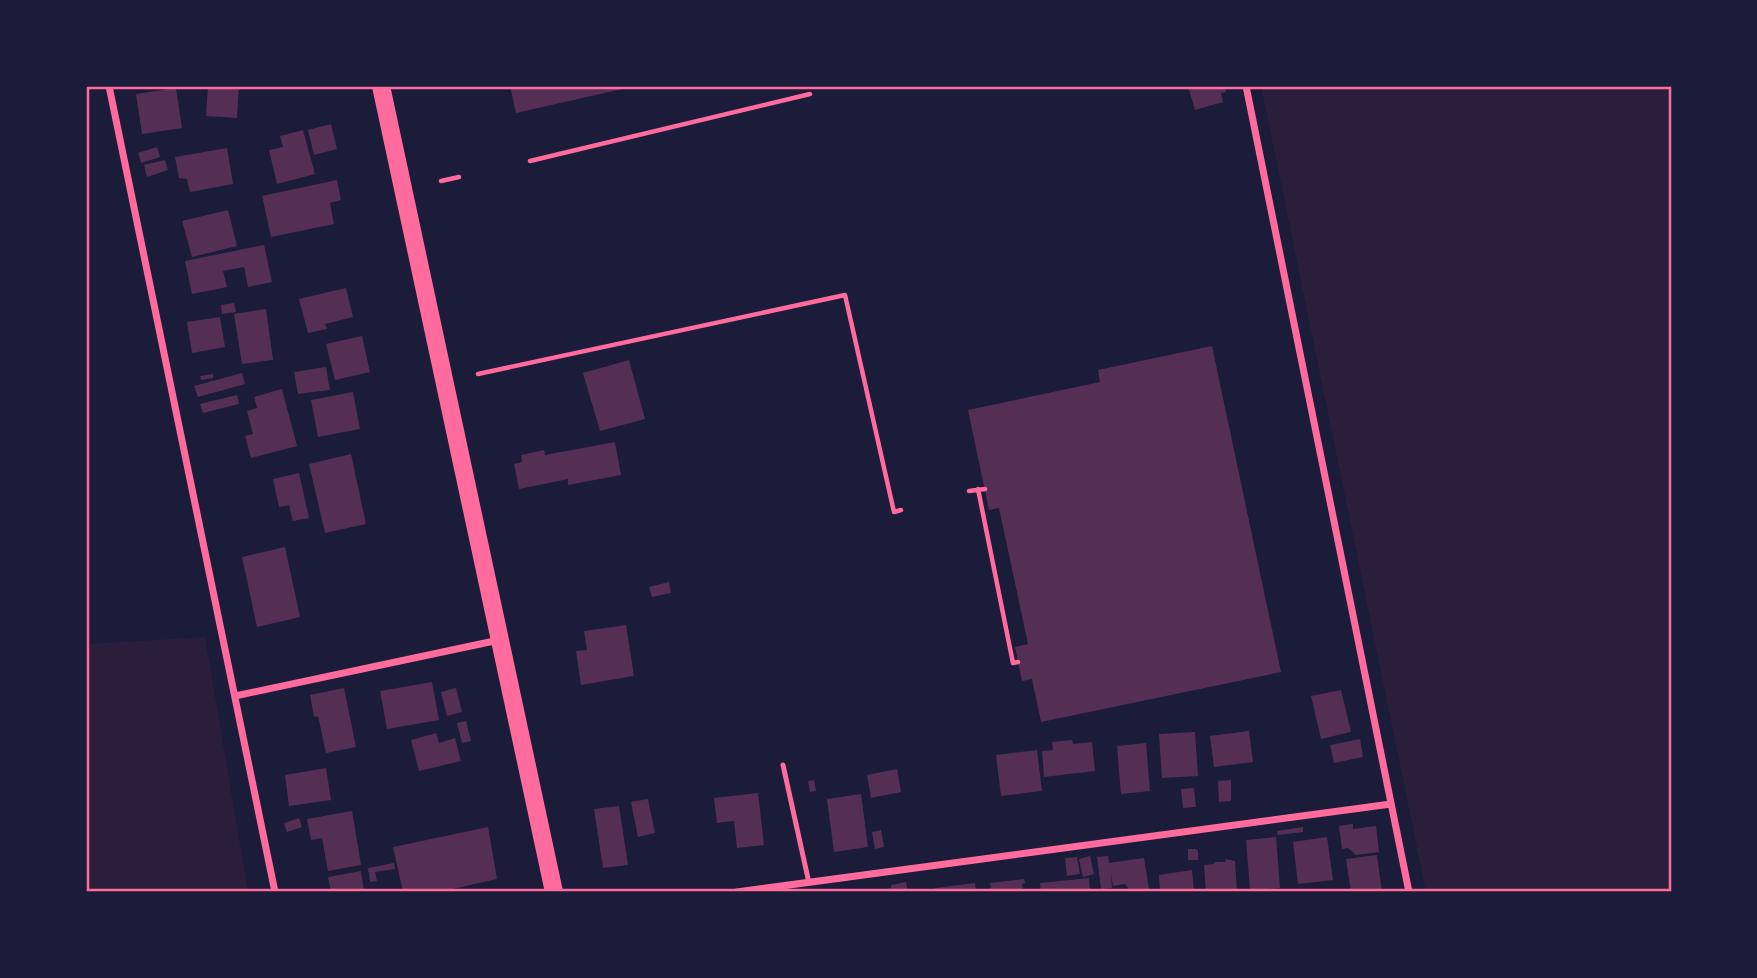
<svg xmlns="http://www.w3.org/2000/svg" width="1757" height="978" viewBox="0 0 1757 978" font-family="Montserrat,sans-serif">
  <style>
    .green { fill: #2a1e3b }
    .building { fill: #542f53 }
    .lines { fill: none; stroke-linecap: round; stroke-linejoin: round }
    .path { stroke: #ff6b9d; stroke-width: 4.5 }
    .service { stroke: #ff6b9d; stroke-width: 5 }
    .minor { stroke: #ff6b9d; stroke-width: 7 }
    .primary { stroke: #ff6b9d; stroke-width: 18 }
    .neatline { fill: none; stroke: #ff6b9d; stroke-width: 2.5 }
  </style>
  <rect width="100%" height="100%" fill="#1b1b3a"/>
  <!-- green -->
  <path class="green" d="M1261,86H1671V892H1426Z
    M205,637L248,892H86V644Z"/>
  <!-- building -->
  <path class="building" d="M208,86H239L237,118L206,116Z
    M510,86H631V87L516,113Z
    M1188,86H1225L1226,92L1221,93L1223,102L1195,110Z
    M176,88L182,128L142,134L136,94Z
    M331,124L337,149L314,155L308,130Z
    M303,130L315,174L277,184L269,150L283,147L280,136Z
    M157,147L160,157L141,163L138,153Z
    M227,148L233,184L190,192L187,179L179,178L175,157Z
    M165,160L168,170L147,177L144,165Z
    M337,180L341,200L330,203L334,224L271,237L262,196Z
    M228,210L237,246L192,257L182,221Z
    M264,245L272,282L248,287L244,267L223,271L227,287L192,294L185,261Z
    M346,288L353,317L325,324L327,329L308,333L299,299Z
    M234,303L236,312L222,314L221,305Z
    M266,309L273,360L242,364L234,314Z
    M220,317L225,347L192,353L187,322Z
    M362,336L370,372L335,380L326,344Z
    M1212,346L1281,672L1041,722L1032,679L1022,681L1015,647L1028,644L999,508L989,510L968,410L1100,382L1098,370Z
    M629,360L645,419L600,431L583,373Z
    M326,367L330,390L298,394L294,372Z
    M242,373L245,384L198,397L194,386Z
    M213,374V378L201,380L200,376Z
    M282,389L297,446L251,458L245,436L253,434L247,411L257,408L254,397Z
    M353,392L360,429L318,437L311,400Z
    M237,395L239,404L203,413L200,404Z
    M615,442L621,475L568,485V479L519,489L514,464L522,462L521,455L544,450L545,455Z
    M351,454L366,524L325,533L309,464Z
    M299,473L309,518L293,521L289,505L279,507L273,479Z
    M285,547L300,617L257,627L242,557Z
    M669,582L671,593L652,597L649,587Z
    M626,625L634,676L581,685L576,651L587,650L584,631Z
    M432,682L439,720L387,729L380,691Z
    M344,688L356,747L326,753L318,716L314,717L310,695Z
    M456,688L462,712L447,716L441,692Z
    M1341,690L1351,732L1321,739L1311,696Z
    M466,721L471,741L462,743L457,723Z
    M1249,731L1253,762L1214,767L1210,736Z
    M1195,732L1198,776L1162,778L1159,734Z
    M436,733L439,743L455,738L461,761L419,771L411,740Z
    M1360,739L1363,757L1334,763L1330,745Z
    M1072,740L1073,744L1092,742L1095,771L1044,777L1042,751L1053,750L1052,742Z
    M1146,743L1150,791L1121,794L1117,746Z
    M1037,750L1042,791L1001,796L996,755Z
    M326,768L331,800L289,806L285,775Z
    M897,769L901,792L871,798L867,775Z
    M814,780L816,791L810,792L808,781Z
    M1231,780V801L1219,802L1218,781Z
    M1194,788L1196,807L1183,808L1181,789Z
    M758,793L764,845L737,848L734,821L717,823L714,798Z
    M861,794L868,847L834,852L827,799Z
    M648,799L655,833L638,837L631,802Z
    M619,806L628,865L603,868L594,809Z
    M352,811L361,865L328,871L322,838L311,840L307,819Z
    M299,818L302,827L287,832L284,823Z
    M1353,824V829L1376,826L1379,852L1356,855L1348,848L1342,849L1339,826Z
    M488,827L497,879L439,892H403L393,847Z
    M1303,827V832L1278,835L1277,831Z
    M881,830L884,847L875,849L872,832Z
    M1276,837L1280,888L1250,890L1246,840Z
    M1327,837L1333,880L1298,884L1293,842Z
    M1188,849H1196L1198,851V860H1188Z
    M1377,855L1382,892H1351L1346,859Z
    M1090,856L1094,874L1083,877L1079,859Z
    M1108,856L1109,863L1144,858L1149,889L1139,890V892H1128L1126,890L1128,888L1125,884L1113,886L1111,874L1112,888L1101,889L1097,857Z
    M1077,857L1080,874L1067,876L1065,858Z
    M1226,859L1235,861L1237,892H1206L1204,865L1213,864L1215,862H1225Z
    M394,863L395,869L375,872L377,881L370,882L368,868Z
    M1192,870L1194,892H1160L1159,875Z
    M361,871L364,892H331L328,877Z
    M1089,878L1090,892H1041L1040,883Z
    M1024,879L1025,883L1022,884L1023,892H991L990,883Z
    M906,882L908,892H874V891L891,888V885Z
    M975,883L976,892H935V888Z"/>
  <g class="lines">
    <!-- path -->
    <path class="path" d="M530,161L810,94
      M441,181L459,177
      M478,374L845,295L894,512L901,510
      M978,489L1013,663L1018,662
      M969,491L985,489"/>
    <!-- service -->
    <path class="service" d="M783,765L809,883"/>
    <!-- minor -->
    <path class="minor" d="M109,86L275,892
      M1246,86L1409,892
      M235,696L499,640
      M737,892L1391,804"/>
    <!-- primary -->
    <path class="primary" d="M381,86L554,892"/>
  </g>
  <!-- border -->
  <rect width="1757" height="978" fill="none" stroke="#1b1b3a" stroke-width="175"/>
  <rect x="88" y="88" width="1582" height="802" class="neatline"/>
</svg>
